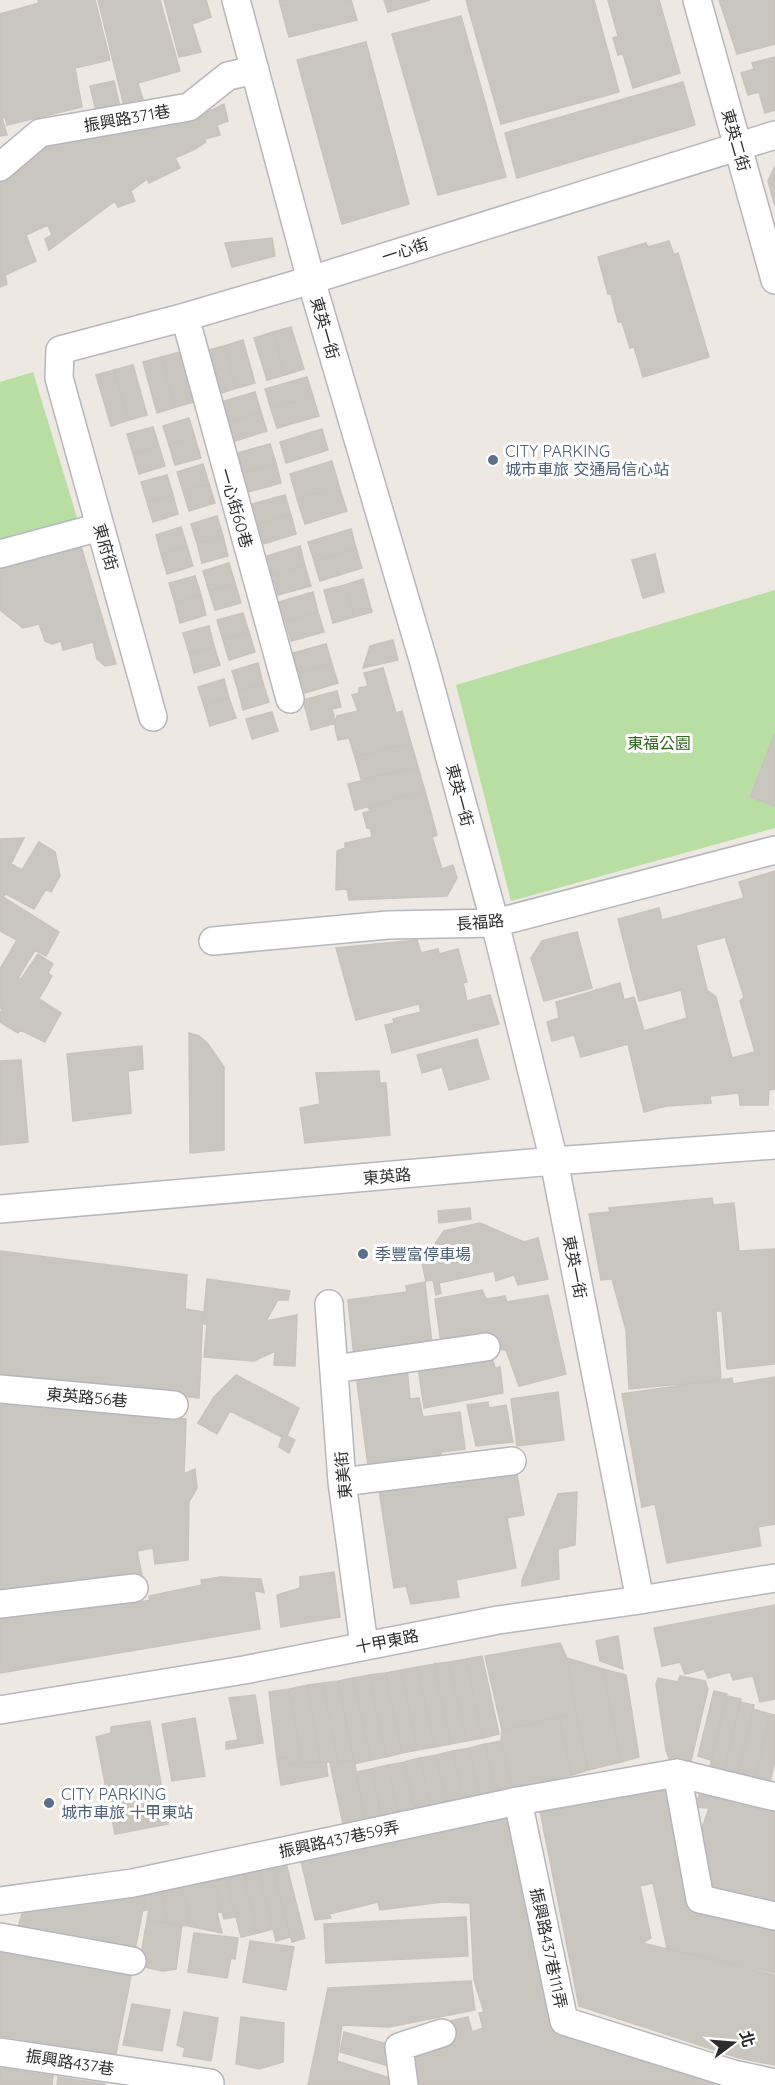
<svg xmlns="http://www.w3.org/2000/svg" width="775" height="2085" viewBox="0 0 775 2085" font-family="Quicksand,'Noto Sans TC',sans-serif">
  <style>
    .green { fill: #b9dea4 }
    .building { fill: #c9c6bf; stroke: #c9c3bb; stroke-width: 1.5; fill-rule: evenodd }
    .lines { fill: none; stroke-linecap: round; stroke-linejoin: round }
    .minor-casing { stroke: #b5b7bf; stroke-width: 30 }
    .minor { stroke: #fff; stroke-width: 27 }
    .service-dot { fill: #5c6f8a; stroke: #fff; stroke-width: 2 }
    .labels { text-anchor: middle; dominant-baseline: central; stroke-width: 6; stroke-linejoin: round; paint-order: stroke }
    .street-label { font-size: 16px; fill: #2d2d2d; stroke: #fff }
    .service-label { font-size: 16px; fill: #4e5e75; stroke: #fff; text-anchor: start }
    .park-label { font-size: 16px; fill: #326522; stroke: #fff }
  </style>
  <rect width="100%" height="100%" fill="#ede8e1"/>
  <!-- green -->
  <path class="green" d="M33,372L78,521L0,541V382Z
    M775,590V828L511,901L456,685Z"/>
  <!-- building -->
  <path class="building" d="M38,0H95L110,60L75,68L82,107L7,125L5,117L2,118L7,135L0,136V14L39,3Z
    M98,0H160L180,71L138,83L144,103L124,106Z
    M164,0H206L211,17L192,24L201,52L179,57Z
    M279,0H351L357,20L289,37Z
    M384,0H430L388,12Z
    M466,0H594L619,92L501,124Z
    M608,0H659L680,73L633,88L623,54L618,55L613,38L618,36Z
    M719,0H775V44L737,54Z
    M461,16L506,177L438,195L392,34Z
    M366,42L409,204L342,224L297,60Z
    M775,57V110L765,113L759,92L748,95L741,73L754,69L752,63Z
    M114,81L120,107L96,111L90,86Z
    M683,82L695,125L517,178L505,133Z
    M224,104L228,121L217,125L220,135L205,139L206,142L195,149L175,158L180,168L149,183L147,179L131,191L135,201L118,207L115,201L49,250L45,239L52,235L48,225L26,235L36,261L5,275L7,284L0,287V180L33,152L59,142L210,111Z
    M775,166V206L768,181Z
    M272,238L275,256L232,267L225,243Z
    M669,241L674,255L678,253L709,357L643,377L634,347L630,348L622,322H618L611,294H608L598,257L646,243L648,247Z
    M291,327L304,369L285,375L273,332Z
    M273,332L285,375L267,380L254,338Z
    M243,340L255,383L237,388L224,346Z
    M224,346L237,388L218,394L205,351Z
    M180,352L194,402L176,407L161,357Z
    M161,357L176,407L157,413L143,362Z
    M133,365L147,415L129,420L114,370Z
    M114,370L129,420L111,426L96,375Z
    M307,377L313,396L271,409L265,389Z
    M255,392L261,412L227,422L221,402Z
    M313,396L319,416L277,428L271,409Z
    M261,412L267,431L232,442L227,422Z
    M189,418L195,438L169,445L163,426Z
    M153,427L159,446L133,454L127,434Z
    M322,429L328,450L286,463L280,442Z
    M195,438L201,458L175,465L169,445Z
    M270,444L276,463L243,473L237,453Z
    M159,446L165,466L139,474L133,454Z
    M332,461L339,486L297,499L290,474Z
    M276,463L281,483L248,492L243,473Z
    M203,464L209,484L183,491L177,472Z
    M167,475L173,495L147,502L141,482Z
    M209,484L215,503L189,511L183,491Z
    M339,486L347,511L305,524L297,499Z
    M173,495L178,514L153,522L147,502Z
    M285,495L291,515L258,524L252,504Z
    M291,515L296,534L263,544L258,524Z
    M217,516L223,536L197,543L191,524Z
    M181,527L187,546L161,554L156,535Z
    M351,529L356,548L314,561L308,542Z
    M223,536L228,556L202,563L197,543Z
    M80,543L116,664L105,666L97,659L93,642L63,650L61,641L52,644L45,641L39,624L23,628L0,610V566Z
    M187,546L193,566L167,574L161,554Z
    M300,546L305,566L272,575L267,556Z
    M356,548L362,568L320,581L314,561Z
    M655,554L664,592L643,598L632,560Z
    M229,563L235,583L209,591L203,571Z
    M305,566L311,586L278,595L272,575Z
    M195,576L201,595L175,603L169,583Z
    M363,579L372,612L354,617L345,585Z
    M235,583L241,603L215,610L209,591Z
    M345,585L354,617L333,623L324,590Z
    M313,592L318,612L285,621L279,602Z
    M201,595L206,615L180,623L175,603Z
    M318,612L324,632L291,641L285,621Z
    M243,613L249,632L223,640L217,620Z
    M209,626L214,646L189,653L183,633Z
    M249,632L255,652L229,660L223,640Z
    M393,640L398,660L363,668L370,646Z
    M326,644L332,664L299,673L293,653Z
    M214,646L220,665L194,673L189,653Z
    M258,663L263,683L238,690L232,671Z
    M332,664L338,683L305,693L299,673Z
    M383,668L396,713L402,711L411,743L355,757L349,738L338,740L335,728L337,716L358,711L352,695L359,693V688L368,686L364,673Z
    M224,679L229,698L204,706L198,687Z
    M263,683L269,702L243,710L238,690Z
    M337,691L341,707L332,709L336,723L311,730L303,700Z
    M229,698L236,718L210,726L204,706Z
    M272,712L278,731L252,739L246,719Z
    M775,733V806L750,797Z
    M411,743L418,767L361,779L355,757Z
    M418,767L425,791L355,810L348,784Z
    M425,791L437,835L432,837L442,869L453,865L457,878L447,896L349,900L347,889L336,890L337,851L345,848V843L372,837L370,827L367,828L363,813L370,811L368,807Z
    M24,838L11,864L22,870L39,842L55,852L60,876L51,892L46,889L34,909L6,894L3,897L59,932L46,956L35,950L18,978L21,979L38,954L53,964L48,973L52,976L39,999L61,1013L45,1042L20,1030L18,1033L0,1022V1013L2,1009L0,1008V969L17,940L0,931V839Z
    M775,871V1089L769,1090L768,1105H740L739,1093L710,1096L711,1103L666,1106L644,1112L628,1044L581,1057L574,1035L552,1041L547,1022L559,1018L556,1002L620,983L624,1000L634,997L644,1031L687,1018L681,990L639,1001L618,919L659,908L662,920L744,898L739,882ZM725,937L744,997L740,1001L755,1052L732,1058L716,997L707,990L696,945Z
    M577,932L592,988L544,1001L531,958L542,941Z
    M417,940L421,953L438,949L439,954L458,949L467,982L463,983L467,1001L490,995L499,1024L392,1053L385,1025L394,1023L393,1019L421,1012L419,1004L356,1020L336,948Z
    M189,1033L199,1036L208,1044L224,1067V1150L190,1153Z
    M477,1039L489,1079L449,1090L442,1067L422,1073L417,1055Z
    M142,1046L143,1069L128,1071L131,1113L73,1121L67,1054Z
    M21,1060L28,1142L0,1145V1061Z
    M379,1071L380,1083H386L390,1135L305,1143L300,1108L320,1104L316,1073Z
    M712,1198L713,1205L734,1203L739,1251L775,1249V1364L727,1369L722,1311H716L721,1380L629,1389L626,1330L612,1279L601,1280L589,1214L610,1212L609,1208Z
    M470,1208L471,1219L439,1223L438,1211Z
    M480,1223L524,1242L538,1238L548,1279L518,1285L514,1275L496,1281L494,1271L439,1283L441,1293L436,1295L433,1280L426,1281L422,1263L444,1231Z
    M0,1251L187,1275L185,1309L203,1312L199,1398L0,1378Z
    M207,1279L290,1291L288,1300H278L266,1321L297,1315L295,1366L274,1365L275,1351L254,1361L204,1357L207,1324H203Z
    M425,1282L432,1344L354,1357L348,1300L407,1292L406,1286Z
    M482,1290L486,1299L505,1296L507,1302L548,1295L566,1374L519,1386L506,1350L441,1343L435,1299Z
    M492,1357L495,1368L500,1367L503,1393L424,1408L418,1367Z
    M407,1368L410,1399L419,1398L423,1417L460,1412L465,1449L441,1452V1456L368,1466L356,1375Z
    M236,1375L299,1408L287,1436L295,1440L289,1453L279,1447L282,1437L230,1411L217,1434L198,1423L214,1397Z
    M775,1377V1524L758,1527L761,1546L667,1563L655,1504L642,1507L622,1394L732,1378L733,1384Z
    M558,1392L564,1440L517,1446L511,1399Z
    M0,1399L186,1419L184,1474L195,1469L197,1488L189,1502L188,1560L155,1564L153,1548L137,1551L142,1575L0,1596Z
    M488,1402L489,1408L506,1405L513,1442L476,1446L467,1405Z
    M516,1469L524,1515L507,1518L516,1568L456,1580L459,1597L411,1604L406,1586L394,1588L379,1490Z
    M577,1492L575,1545L558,1549L559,1579L522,1586V1580L558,1494Z
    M334,1572L340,1617L281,1627L277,1595L300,1588V1577Z
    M220,1577L261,1579L264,1593L254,1590L260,1629L0,1673V1616L129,1599L131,1604L150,1600L149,1596L202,1585L201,1580Z
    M775,1605V1699L760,1702L753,1676L733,1680L730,1672L708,1678L704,1669L685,1674L680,1662L662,1666L654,1628Z
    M618,1636L623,1669L600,1661L596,1641Z
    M560,1643L567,1658L576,1714L502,1730L485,1656Z
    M482,1656L499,1734L483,1738L466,1659Z
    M567,1658L603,1669L621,1762L588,1770L576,1714Z
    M466,1659L483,1738L467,1741L449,1662Z
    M449,1662L467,1741L451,1744L434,1664Z
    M434,1664L451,1744L435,1747L417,1667Z
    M417,1667L435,1747L418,1750L401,1670Z
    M603,1669L626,1675L639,1757L621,1762Z
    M401,1670L418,1750L402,1753L385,1673Z
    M385,1673L402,1753L386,1757L369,1675Z
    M369,1675L386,1757L371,1760L353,1678Z
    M680,1676L705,1681L708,1689L690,1765L670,1761L666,1750L656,1684L658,1678L678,1682Z
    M353,1678L371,1760L354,1764L338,1681Z
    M338,1681L354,1760L338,1762L323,1683Z
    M323,1683L338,1762H320L308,1685Z
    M308,1685L320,1762L302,1763L289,1689Z
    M289,1689L302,1763L288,1764L287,1757L277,1759L269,1692Z
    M714,1691L727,1694L711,1760L698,1756Z
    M255,1695L263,1743L226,1749V1742L238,1740L229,1698Z
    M727,1696L741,1699L724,1770L710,1767Z
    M740,1702L754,1705L738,1774L724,1770Z
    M753,1709L770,1714L755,1778L738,1774Z
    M576,1714L588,1770L572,1775L559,1717Z
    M770,1714L775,1715V1761L770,1782L755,1778Z
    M559,1717L572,1775L512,1790L501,1741L502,1730Z
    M195,1718L205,1776L172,1781L162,1724Z
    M150,1721L168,1824L115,1834L96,1737L111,1733V1727Z
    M501,1741L512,1790L496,1794L485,1744Z
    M485,1744L496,1794L480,1797L469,1748Z
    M469,1748L480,1797L463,1800L453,1751Z
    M453,1751L463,1800L447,1804L436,1755Z
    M436,1755L447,1804L431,1808L420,1758Z
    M287,1757L288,1764L326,1762L328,1776L281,1785L277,1759Z
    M420,1758L431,1808L415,1811L404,1762Z
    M354,1760L366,1822L344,1829L330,1763Z
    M404,1762L415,1811L398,1814L388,1765Z
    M388,1765L398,1814L382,1818L371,1769Z
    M371,1769L382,1818L366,1822L355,1772Z
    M676,1787L695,1905L775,1922V1973L667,1948L653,1883L640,1886L651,1938L642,1943L775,1975V2065L739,2058L579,2006L540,1811Z
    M701,1790L775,1807V1903L705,1886L698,1840L709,1808L695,1807Z
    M510,1817L553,2026L561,2035L719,2085H417L413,2052L447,2022L468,2017L472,2032L483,2028L479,2013L484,2012L474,1980L470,1903L442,1902L380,1910L378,1902L329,1914L331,1918L315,1920L301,1861Z
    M286,1863L305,1938L292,1942L272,1865Z
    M272,1865L290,1937L276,1941L258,1869Z
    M258,1869L273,1929L258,1933L243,1873Z
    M243,1873L258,1933L241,1937L226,1877Z
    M226,1877L236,1917L224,1919L213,1879Z
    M213,1879L222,1912L217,1913L222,1933L188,1926L190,1920L181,1886Z
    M181,1886L190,1920L188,1926L165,1923L166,1914L161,1890Z
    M161,1890L166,1914L165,1923L147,1920L149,1909L143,1911L146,1894Z
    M146,1894L134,1955L17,1930L23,1911L111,1900Z
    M466,1917L468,1956L326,1963L324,1924Z
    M147,1920L182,1925L176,1969L163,1971L139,1966Z
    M194,1933L238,1938L235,1959L231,1958L227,1978L188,1972Z
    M250,1941L294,1947L286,1990L243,1982Z
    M0,1944L132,1971L116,2054L0,2036Z
    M471,1981L475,2010L389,2027L342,2025L337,2061L396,2080L395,2085H308L328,1988Z
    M132,2004L170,2010L162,2051L123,2045Z
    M184,2012L218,2018L211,2061L183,2056L185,2048L177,2045Z
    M241,2017L284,2023L283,2062L259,2069L236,2064Z
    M344,2032L391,2045L389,2066L340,2052Z
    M0,2068L53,2076L52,2085H0Z
    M58,2077L105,2084V2085H57Z"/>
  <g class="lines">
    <defs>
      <path id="minor" d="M236,0L311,280L424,663L495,923L554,1161L640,1600
        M697,0L775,280
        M0,167L40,133L189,107L228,76L255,70
        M185,317L290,699
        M0,554L100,527
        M153,717L59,378L60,350L185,317L311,280L775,135
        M213,941L388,925L495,923L775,850
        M0,1209L554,1161L775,1145
        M329,1304L342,1482L364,1645
        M334,1369L486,1347
        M0,1389L174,1405
        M342,1482L512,1461
        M0,1604L134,1588
        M0,1710L244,1670L498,1620L640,1600L775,1578
        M677,1773L700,1899L775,1916
        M518,1801L564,2021L733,2074L775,2083
        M0,1901L133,1883L518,1801L677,1773L775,1797
        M0,1937L132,1961
        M0,2052L210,2083V2085
        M404,2085L399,2047L442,2033"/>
    </defs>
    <!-- minor casing -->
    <use href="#minor" class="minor-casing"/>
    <!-- minor -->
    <use href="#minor" class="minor"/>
  </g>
  <!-- markers -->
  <g class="service-dot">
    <circle cx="493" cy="460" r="6"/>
    <circle cx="363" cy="1254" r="6"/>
    <circle cx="49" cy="1803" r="6"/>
  </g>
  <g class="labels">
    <!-- street labels -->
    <g class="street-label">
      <text transform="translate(127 118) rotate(-10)">振興路371巷</text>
      <text transform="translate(736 140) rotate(74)">東英二街</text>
      <text transform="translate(405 250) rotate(-18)">一心街</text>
      <text transform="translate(325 328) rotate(74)">東英一街</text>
      <text transform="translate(236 508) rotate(74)">一心街60巷</text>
      <text transform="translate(106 547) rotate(74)">東府街</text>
      <text transform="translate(460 795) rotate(75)">東英一街</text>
      <text transform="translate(480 922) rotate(-5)">長福路</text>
      <text transform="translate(387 1176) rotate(-5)">東英路</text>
      <text transform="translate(575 1267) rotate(79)">東英一街</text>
      <text transform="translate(87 1397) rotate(5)">東英路56巷</text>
      <text transform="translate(343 1475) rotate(-96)">東美街</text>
      <text transform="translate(387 1641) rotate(-11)">十甲東路</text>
      <text transform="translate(339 1839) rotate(-12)">振興路437巷59弄</text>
      <text transform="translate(549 1948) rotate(78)">振興路437巷111弄</text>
      <text transform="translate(70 2062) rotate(9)">振興路437巷</text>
    </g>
    <!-- service labels -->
    <g class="service-label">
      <text x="505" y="451">CITY PARKING<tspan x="505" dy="18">城市車旅 交通局信心站</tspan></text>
      <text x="375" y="1254">季豐富停車場</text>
      <text x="61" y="1794">CITY PARKING<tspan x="61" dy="18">城市車旅 十甲東站</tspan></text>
    </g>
    <!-- park labels -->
    <g class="park-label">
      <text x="659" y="743">東福公園</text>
    </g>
  </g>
  <!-- north arrow -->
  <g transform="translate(733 2043) rotate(74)" stroke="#ffffff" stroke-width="4.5" paint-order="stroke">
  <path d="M0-4.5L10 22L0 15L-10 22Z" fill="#2d2d2d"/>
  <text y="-9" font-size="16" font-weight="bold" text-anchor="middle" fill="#2d2d2d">北</text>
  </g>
</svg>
